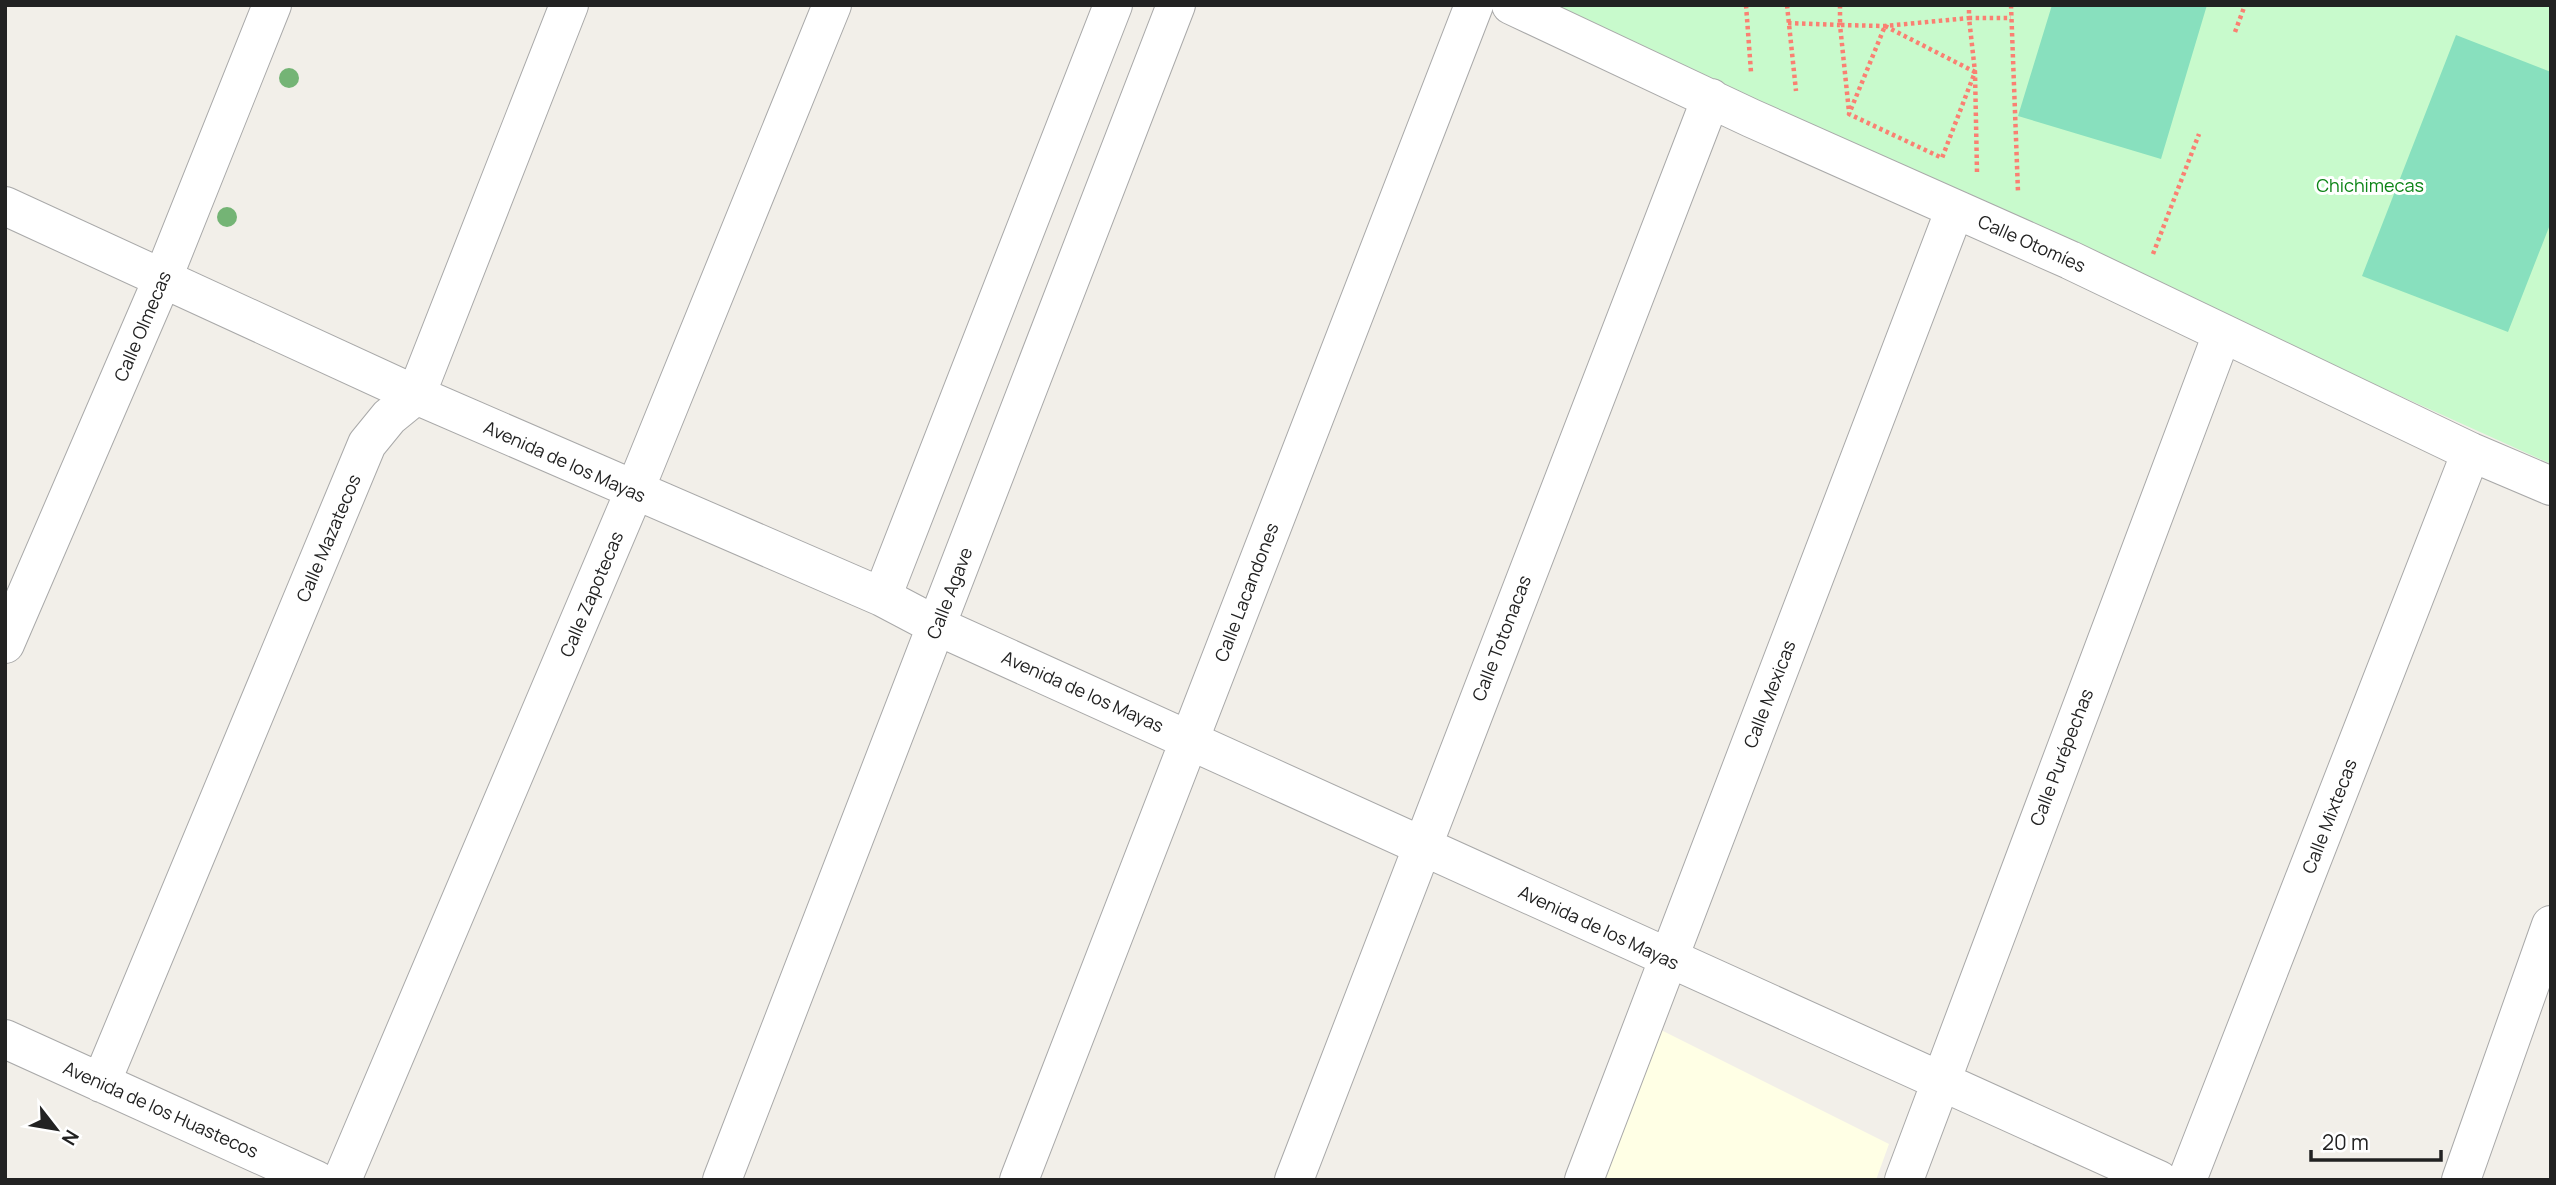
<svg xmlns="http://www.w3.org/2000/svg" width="2556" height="1185" viewBox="0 0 2556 1185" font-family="Manrope,sans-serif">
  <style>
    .education { fill: #ffffe5 }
    .park { fill: #c8facc }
    .pitch { fill: #88e0be }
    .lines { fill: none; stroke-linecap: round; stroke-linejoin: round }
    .minor-casing { stroke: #a9a9a9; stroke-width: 40 }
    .path { stroke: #fa8072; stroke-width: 4.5; stroke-dasharray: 3.5 3.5; stroke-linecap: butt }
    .minor { stroke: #fff; stroke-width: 38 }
    .tree { fill: #74b475 }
    .labels { text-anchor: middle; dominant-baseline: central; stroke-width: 6; stroke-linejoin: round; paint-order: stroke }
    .park-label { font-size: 18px; fill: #0c8416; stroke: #fff }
    .street-label { font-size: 18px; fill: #222; stroke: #fff }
  </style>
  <rect width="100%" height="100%" fill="#f2efe9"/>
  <!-- education -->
  <path class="education" d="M1657,1028L1889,1144L1876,1180H1598Z"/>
  <!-- park -->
  <path class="park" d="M1535,5H2551V464Z"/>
  <!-- pitch -->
  <path class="pitch" d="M2052,5H2207L2161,159L2018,116Z
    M2456,35L2551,72V222L2508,332L2362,276Z"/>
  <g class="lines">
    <defs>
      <path id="minor" d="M1511,5L1751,118L2070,260L2471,452L2551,486
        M5,206L416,395L882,597L937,626L2159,1180
        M882,597L1113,5
        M5,644L162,280L272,5
        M5,1039L316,1180
        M101,1083L367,444L389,417L416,395L569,5
        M342,1180L634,492L832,5
        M722,1180L1176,5
        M1019,1180L1474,5
        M1294,1180L1711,98
        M1584,1180L1955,209
        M1904,1180L2222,334
        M2187,1180L2471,452
        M2461,1180L2551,925"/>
    </defs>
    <!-- minor casing -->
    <use href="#minor" class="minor-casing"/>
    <!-- path -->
    <path class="path" d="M1746,5L1751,72
      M1787,5L1796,91
      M1840,5V25L1885,26L1969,18V5
      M2011,5L2018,192
      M1788,23L1840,25L1849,112
      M1885,26L1975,72L1942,158L1849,114Z
      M2235,32L2245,5
      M1977,172L1975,72L1969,18H2011
      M2153,254L2199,134"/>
    <!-- minor -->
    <use href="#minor" class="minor"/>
  </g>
  <!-- trees -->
  <g class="tree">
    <circle cx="289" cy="78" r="10"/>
    <circle cx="227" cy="217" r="10"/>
  </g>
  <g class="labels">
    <!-- park labels -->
    <g class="park-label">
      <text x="2370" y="185">Chichimecas</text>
    </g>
    <!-- street labels -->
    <g class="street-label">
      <text transform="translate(2032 243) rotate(24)">Calle Otomíes</text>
      <text transform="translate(142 326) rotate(-67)">Calle Olmecas</text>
      <text transform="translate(565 461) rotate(24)">Avenida de los Mayas</text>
      <text transform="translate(328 538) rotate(-67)">Calle Mazatecos</text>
      <text transform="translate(1246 592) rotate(-69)">Calle Lacandones</text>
      <text transform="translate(949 593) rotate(-69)">Calle Agave</text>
      <text transform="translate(591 594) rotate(-67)">Calle Zapotecas</text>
      <text transform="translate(1501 638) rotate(-69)">Calle Totonacas</text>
      <text transform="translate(1083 691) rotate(24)">Avenida de los Mayas</text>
      <text transform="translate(1769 694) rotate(-69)">Calle Mexicas</text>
      <text transform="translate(2061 757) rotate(-69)">Calle Purépechas</text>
      <text transform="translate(2329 816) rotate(-69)">Calle Mixtecas</text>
      <text transform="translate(1599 927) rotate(25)">Avenida de los Mayas</text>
      <text transform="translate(161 1109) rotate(24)">Avenida de los Huastecos</text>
    </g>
  </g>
  <!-- border -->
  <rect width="2556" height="1185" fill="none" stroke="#222222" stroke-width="14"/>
  <!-- north arrow -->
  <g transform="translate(56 1129) rotate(121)" stroke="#ffffff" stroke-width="5" paint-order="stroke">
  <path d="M0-5L12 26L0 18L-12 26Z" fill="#222222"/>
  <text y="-10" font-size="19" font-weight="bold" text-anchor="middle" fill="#222222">N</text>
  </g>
  <!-- scale -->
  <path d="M2311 1150v10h130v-10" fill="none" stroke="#222222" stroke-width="3.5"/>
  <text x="2322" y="1150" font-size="21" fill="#222222" stroke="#ffffff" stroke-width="5" paint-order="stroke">20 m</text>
</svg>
